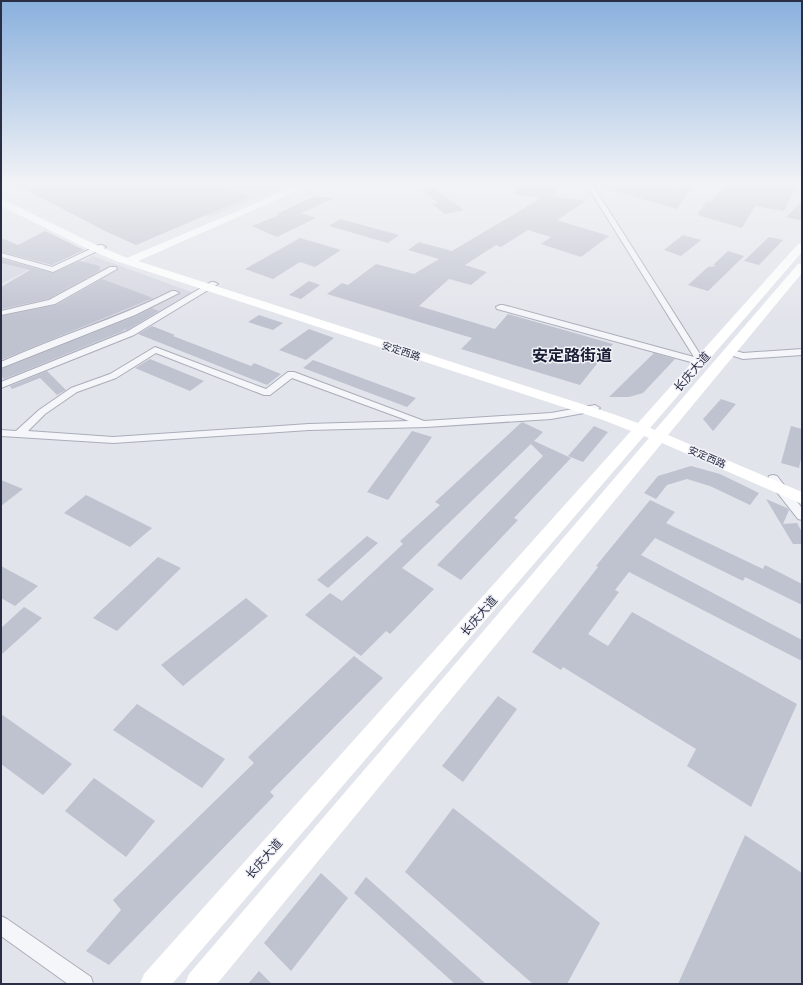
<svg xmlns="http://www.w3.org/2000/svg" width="803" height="985" viewBox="0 0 803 985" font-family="'Space Grotesk','Noto Sans SC',sans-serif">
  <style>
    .built { fill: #d4d6e0 }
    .building { fill: #bfc2cf }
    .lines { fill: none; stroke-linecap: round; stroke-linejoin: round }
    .street-casing { stroke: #aaadb9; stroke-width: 2 }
    .street { fill: #f5f6f9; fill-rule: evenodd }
    .secondary { fill: #fff; fill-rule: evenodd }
    .labels { text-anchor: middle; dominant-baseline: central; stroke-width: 3; stroke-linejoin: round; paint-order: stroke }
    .far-street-label { font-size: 10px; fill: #292e45; stroke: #f2f3f8 }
    .street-label { font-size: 12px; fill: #292e45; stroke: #f2f3f8 }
    .district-label { font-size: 16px; font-weight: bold; fill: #1b1f35; stroke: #f2f3f8 }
  </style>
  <rect width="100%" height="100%" fill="#e2e4eb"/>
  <!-- built -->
  <path class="built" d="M111,184H292L211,217Z
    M93,256L194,293L139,327L1,383V299L19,295Z
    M1,257L36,266L1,284Z"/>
  <!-- building -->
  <path class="building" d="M15,184H216L251,196L136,245L105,231Z
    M520,184H541L558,187L552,196L586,201L557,220L609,236L581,257L541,244L551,237L528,230L501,247L496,245L465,265L487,272L471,285L449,279L419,306L495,329L508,314L613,344L580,385L461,349L472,338L327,294L342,283L348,285L376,264L414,274L439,259L408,250L419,242L452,251L541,198L513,194Z
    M601,184H658L678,188L681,184H695L677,209L601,187Z
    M726,184H797L784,211L755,206L742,228L697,215L707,201L711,202L718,192H720Z
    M433,187L464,210L445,214L432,204L438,203L421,189Z
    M316,196L334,198L301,213L316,218L277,237L252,226L279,215L276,214Z
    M802,201V221L786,217Z
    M340,219L399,235L388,243L329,226Z
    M45,231L84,250L52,265L1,252V238L18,245Z
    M683,235L701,240L681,256L664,250Z
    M769,237L783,240L759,265L744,261Z
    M300,238L341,250L315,267L300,262L273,279L245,269Z
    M728,251L744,256L708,291L688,285L708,267L717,266L713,265Z
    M1,259L53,273L80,261L100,266L99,271L48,299L1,309V287L30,270L1,263Z
    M102,279L153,298L1,360V316L56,305Z
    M309,281L320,285L301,299L289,295Z
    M152,308L159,311L127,330L124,329L123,331L4,379L1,375V369L136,316Z
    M259,315L283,323L273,330L248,322Z
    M152,326L175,335L173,336L251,366L254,363L281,374L267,385L138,334Z
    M309,329L334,338L306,360L279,350Z
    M654,353L675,359L643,393L629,397H609Z
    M150,359L204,381L190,391L135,368Z
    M313,360L416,398L407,407L303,368Z
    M47,371L66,390L57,395L40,378L12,389L10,386Z
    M721,399L736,404L713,431L703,419Z
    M522,422L543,432L534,441L571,458L514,518L518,520L461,580L437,565L543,456L531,444L402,568L434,589L390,634L386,631L361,656L305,615L330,593L342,601L403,544L400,541L440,505L435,502Z
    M594,426L608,432L583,462L568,456Z
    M791,426L802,429V454L799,468L781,463Z
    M412,431L432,437L388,500L367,492Z
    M691,466L720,474L759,493L750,505L710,486L687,479L667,485L656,499L644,493L658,476Z
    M1,480L23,489L1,506Z
    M86,495L152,528L130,547L64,513Z
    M766,499L787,508L789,510L783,524L797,523L802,532V544H793Z
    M650,500L675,512L666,523L763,569L765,565L802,584V605L745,577L743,581L655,538L641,555L802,640V661L629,572L615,590L619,592L588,634L608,646L632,612L797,704L751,807L687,766L696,749L563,667L561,670L532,652L598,567L596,566Z
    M367,536L378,543L328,588L317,580Z
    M158,557L181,568L117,631L93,618Z
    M1,566L38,586L15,606L1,598Z
    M246,598L268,616L183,686L161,665Z
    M24,607L42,618L1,655V628Z
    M354,656L383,678L270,792L274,796L109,965L86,951L121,910L113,900L254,763L248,757Z
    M498,696L517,709L463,782L442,766Z
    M137,704L225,759L202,788L113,730Z
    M1,714L72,764L43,795L1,764Z
    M94,778L155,821L126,857L65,811Z
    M453,808L600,923L567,984H533L405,872Z
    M745,835L802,873V984H678Z
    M321,873L348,898L291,971L264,943Z
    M366,877L486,984H455L354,893Z
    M259,971L272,984H248Z"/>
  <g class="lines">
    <defs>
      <path id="street" d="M586,184H592L705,362L704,364H698L497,309L496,307L500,305H503L694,357Z
        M99,245H102L106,247L53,272L1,257V253L52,267Z
        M110,267H116L117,269L55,304L1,315V311L49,300Z
        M211,282H214L218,284L134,335L1,388V382L128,331Z
        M172,291H175L179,293L135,315L1,368V362C57,336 117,319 172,291Z
        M155,347L266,389L288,372H294L424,421L551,413L595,405L600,408L595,411L551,419L426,427L309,430L113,443L1,436V430L16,431L39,410L71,388L110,374ZM156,353L264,395H270L292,378L409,421L309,424L113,437L28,431L45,414L77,392L116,378Z
        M730,349L743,353L802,349V355L743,359L727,354L726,352Z
        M773,475L777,476L802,508V520L798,519L769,482L768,479L769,476Z
        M1,916L7,919L91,977L93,984H68L1,936Z"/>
    </defs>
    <!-- street casing -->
    <use href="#street" class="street-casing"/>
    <!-- street -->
    <use href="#street" class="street"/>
    <!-- secondary -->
    <path class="secondary" d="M301,184H313L138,261L613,414L638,423L798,244L802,243V252L650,428L655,430L798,264L802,263V273L668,435L802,492V504L662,443L217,984H185L189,974L649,438L644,436L172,984H140L144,974L631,431L603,420L116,261L86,248L1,206V199L4,200L94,244L127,258Z"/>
  </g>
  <!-- sky -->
  <linearGradient id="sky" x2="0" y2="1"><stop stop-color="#89b0dd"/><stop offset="0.57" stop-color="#f2f3f6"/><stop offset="1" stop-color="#f2f3f6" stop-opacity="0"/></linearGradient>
  <rect width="803" height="322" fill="url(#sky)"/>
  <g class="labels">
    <!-- far-street labels -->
    <g class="far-street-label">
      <text transform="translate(401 351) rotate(18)">安定西路</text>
      <text transform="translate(707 457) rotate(23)">安定西路</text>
    </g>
    <!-- street labels -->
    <g class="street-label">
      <text transform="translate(692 372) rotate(-49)">长庆大道</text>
      <text transform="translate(479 616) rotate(-49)">长庆大道</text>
      <text transform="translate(264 859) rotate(-49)">长庆大道</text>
    </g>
    <!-- district labels -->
    <g class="district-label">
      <text x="572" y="355">安定路街道</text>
    </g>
  </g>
  <!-- border -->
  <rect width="803" height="985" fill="none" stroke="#292e45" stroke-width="4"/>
</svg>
